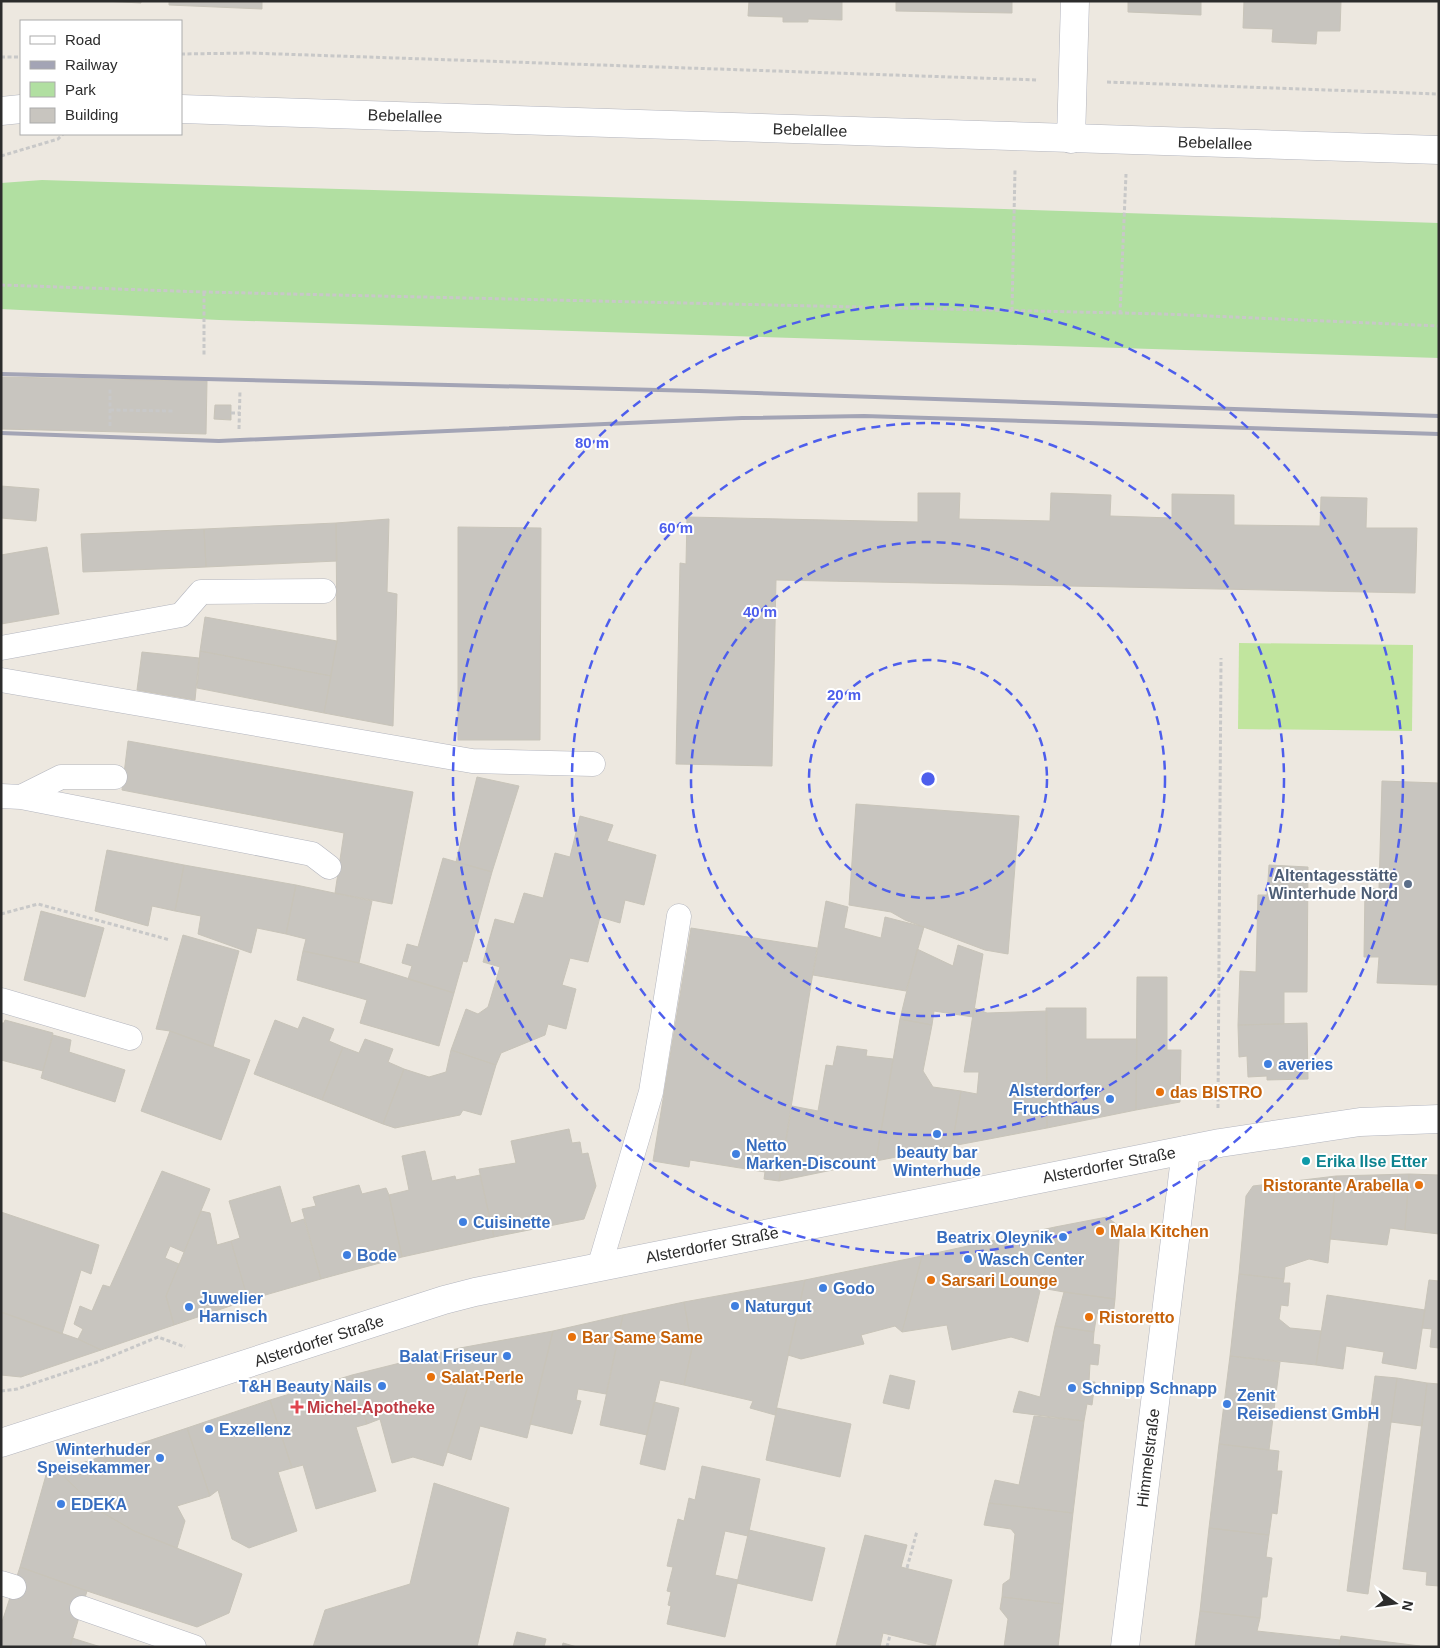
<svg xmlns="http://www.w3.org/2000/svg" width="1440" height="1648" viewBox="0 0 1440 1648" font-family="Helvetica,sans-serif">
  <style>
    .green { fill: #b1dfa1 }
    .pitch { fill: #c1e59e }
    .building { fill: #c8c5bf; stroke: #c8c4b9 }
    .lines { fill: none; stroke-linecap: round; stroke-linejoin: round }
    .lane-casing { stroke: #b3b5be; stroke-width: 25 }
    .street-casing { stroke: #b3b5be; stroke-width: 29 }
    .secondary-casing { stroke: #b3b5be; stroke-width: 29 }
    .path { stroke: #c8c8c8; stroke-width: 3; stroke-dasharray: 4 2.5; stroke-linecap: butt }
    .lane { stroke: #fff; stroke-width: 24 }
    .street { stroke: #fff; stroke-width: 28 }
    .secondary { stroke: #fff; stroke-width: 28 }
    .rail { stroke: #a3a4b5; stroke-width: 4 }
    .ring { fill: none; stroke: #4d5eec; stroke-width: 2.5; stroke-dasharray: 9 6 }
    .service-dot { fill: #5c6f8a; stroke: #fff; stroke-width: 2 }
    .shop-dot { fill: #3f7fe0; stroke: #fff; stroke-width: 2 }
    .food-dot { fill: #e8710a; stroke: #fff; stroke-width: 2 }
    .culture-dot { fill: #0f9aa8; stroke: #fff; stroke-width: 2 }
    .health-dot { fill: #e0444e; stroke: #fff; stroke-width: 2 }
    .labels { text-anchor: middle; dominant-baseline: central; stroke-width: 4; stroke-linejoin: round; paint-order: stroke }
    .street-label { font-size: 16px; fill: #2c2c2c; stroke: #fff }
    .service-label { font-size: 16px; font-weight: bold; fill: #4e5e75; stroke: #fff; text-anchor: end }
    .shop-label { font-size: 16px; font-weight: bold; fill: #366cbe; stroke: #fff; text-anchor: start }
    .food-label { font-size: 16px; font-weight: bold; fill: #c56008; stroke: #fff; text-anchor: start }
    .culture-label { font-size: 16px; font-weight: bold; fill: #0d838f; stroke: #fff; text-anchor: start }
    .health-label { font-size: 16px; font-weight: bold; fill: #be3a42; stroke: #fff; text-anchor: start }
    .centre { fill: #4d5eec; stroke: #fff; stroke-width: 2.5 }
    .ring-label { font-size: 15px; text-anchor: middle; font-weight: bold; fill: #4d5eec; stroke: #fff; stroke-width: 4; stroke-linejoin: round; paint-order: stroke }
  </style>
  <rect width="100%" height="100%" fill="#ede8e0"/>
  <!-- green -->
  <path class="green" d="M42,180L1004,209L1439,223V358L219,320L1,309V183Z"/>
  <!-- pitch -->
  <path class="pitch" d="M1239,643L1413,645L1412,731L1238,729Z"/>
  <!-- building -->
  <path class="building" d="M104,1H141V3Z
    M169,1H262V9L169,5Z
    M749,1H842V20L808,19V22H783V17L748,16Z
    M896,1H1012V13L896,11Z
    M1128,1H1201V15L1128,12Z
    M1244,1H1341L1340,31H1317L1316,44L1272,42L1273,29L1243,28Z
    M1,377L207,381L206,434L1,429Z
    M215,405H231V420L214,419Z
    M1,486L39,489L36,521L1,518Z
    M918,493H960L959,519L1050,521L1051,493L1111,495L1110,516L1172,518V494L1234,495V525L1320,526L1321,497L1367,498L1366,528H1417L1415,593L776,580L772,766L676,764L680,563L686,564L687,517L918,522Z
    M389,519L387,592L397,594L393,726L324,713L337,641L336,523Z
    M336,523L337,561L206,567L204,529Z
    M458,527L541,528L540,740H458Z
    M204,529L206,567L83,572L81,534Z
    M47,547L59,614L1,624V555Z
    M205,617L337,641L331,676L200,651Z
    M200,651L331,676L324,713L197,688Z
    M142,652L199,658L195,700L137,690Z
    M128,741L413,792L392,904L335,893L344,833L122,790Z
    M477,777L519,786L492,872L456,862Z
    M1382,781L1439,783L1437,985L1377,983L1379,957H1364L1365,888L1379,889Z
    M856,804L1019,816L1008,954L985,950L905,920L891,912L849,905Z
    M580,816L613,825L607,841L656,855L644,905L625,900L620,923L600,917L588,962L570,958L562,985L576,989L566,1029L548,1024L545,1035L501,1053L496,1065L451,1050L466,1009L478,1014L488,1007L500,967L483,962L495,919L514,924L524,893L543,898L555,853L570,857Z
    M107,850L184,865L175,911L152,906L148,926L95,911Z
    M443,858L492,872L467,962L463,961L454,993L408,979L412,966L402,963L407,944L418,947Z
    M184,865L296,885L286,934L257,928L251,953L198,934L201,916L175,911Z
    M1269,865L1308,867L1307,992H1284V1024L1238,1025L1240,971L1256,972L1258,895H1267Z
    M296,885L372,901L359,963L303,951L306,939L286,934Z
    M826,901L848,907L844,928L881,938L885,917L924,927L906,991L813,975Z
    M41,911L104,928L85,997L24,980Z
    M691,928L817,948L779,1181L764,1179L765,1172L690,1160L689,1167L653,1161Z
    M183,935L239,951L213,1047L170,1031L156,1029Z
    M958,945L983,954L973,1017L934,1011L932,1025L900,1019L917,949L953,966Z
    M303,951L359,963L454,993L439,1046L360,1023L367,1000L297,980Z
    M1137,977H1167V1050H1181L1180,1102L1136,1110Z
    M974,1008L987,1013L1047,1011V1128L952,1146L961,1091L977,1094L979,1072H964Z
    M1046,1008H1086V1039H1137L1136,1110L1047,1128Z
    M303,1017L334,1029L329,1041L343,1047L322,1100L254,1074L275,1020L298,1029Z
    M900,1019L932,1025L923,1071L933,1087L961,1091L952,1146L876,1161Z
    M5,1020L53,1033L43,1071L1,1060V1023H4Z
    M1307,1023L1308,1079L1267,1080V1076L1248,1077L1247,1056L1239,1057L1238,1025Z
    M170,1031L250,1060L221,1140L141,1111Z
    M53,1035L71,1040L69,1052L125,1070L115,1102L41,1078Z
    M365,1039L393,1049L388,1062L404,1069L383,1124L322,1100L343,1047L359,1053Z
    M837,1046L867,1050L866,1056L893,1059L876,1161L779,1181L792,1106L818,1111L826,1065L833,1066Z
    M451,1050L496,1065L481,1115L463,1110L460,1115L395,1128L383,1124L404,1069L429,1077L446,1072Z
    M569,1129L572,1143L580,1142L582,1154L588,1153L596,1186L584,1219L494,1237L479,1169L516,1163L511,1141Z
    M425,1151L432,1181L455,1176L456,1180L480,1175L494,1237L402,1257L389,1195L409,1190L402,1156Z
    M162,1171L210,1189L184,1252L170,1246L165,1258L179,1264L166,1296L174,1325L101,1350L78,1339L83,1329L74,1324L80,1306L92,1311L103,1285L110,1287Z
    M1409,1174L1405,1230L1390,1228L1387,1245L1330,1239L1336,1176Z
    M1409,1174L1439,1175V1234L1405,1230Z
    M1336,1176L1328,1263L1309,1259L1285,1267L1284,1279L1239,1274L1246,1196L1253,1186Z
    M359,1185L362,1194L386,1188L389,1195L402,1257L321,1279L302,1209L316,1206L313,1197Z
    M280,1186L291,1223L304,1219L321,1279L248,1300L231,1241L240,1238L229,1201Z
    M201,1211L210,1213L217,1245L231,1241L248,1300L174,1325L166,1296Z
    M1,1212L99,1245L91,1274L81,1270L62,1334L1,1312Z
    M1107,1217L1120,1227L1115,1299L1064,1292L1041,1288L1055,1227Z
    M1055,1227L1028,1342L1011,1337L952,1350L947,1325L902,1332L922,1256Z
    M922,1256L902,1332L895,1326L861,1335L864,1344L801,1359L788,1355L805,1280Z
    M1239,1274L1284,1279L1283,1283H1290L1288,1306L1281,1305L1279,1319L1290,1328L1321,1331L1316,1365L1230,1356Z
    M805,1280L775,1415L750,1408L753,1401L684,1385L692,1348L684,1302Z
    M1429,1280L1439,1281V1348L1430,1347L1432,1329L1422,1328Z
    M1064,1292L1115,1299L1113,1317L1097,1313L1094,1332L1055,1326Z
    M1327,1295L1425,1310L1416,1369L1382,1363L1384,1352L1346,1346L1343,1369L1316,1365Z
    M684,1302L692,1348L684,1385L660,1380L647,1435L600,1425L623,1315Z
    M1,1312L78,1339L101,1350L21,1377L1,1375Z
    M623,1315L606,1394L578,1389L576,1400L581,1401L572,1434L530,1424L553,1331Z
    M1055,1326L1094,1332L1093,1344L1100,1345L1098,1365L1090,1364L1089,1382H1095L1092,1405L1087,1404L1084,1421L1013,1412L1019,1391L1040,1397Z
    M553,1331L527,1438L480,1426L471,1460L447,1452L469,1383L460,1348Z
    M460,1348L469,1383L443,1466L413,1457L392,1463L380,1419L367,1424L352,1375Z
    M1230,1356L1280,1362L1269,1450L1219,1444Z
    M352,1375L367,1424L356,1427L376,1491L316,1509L303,1465L292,1468L270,1400Z
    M890,1375L915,1381L909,1409L883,1403Z
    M1375,1376L1397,1378L1368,1594L1347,1591Z
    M1397,1378L1427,1383L1422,1426L1391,1422Z
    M1427,1383L1439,1384V1586L1426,1585L1427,1572L1403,1569Z
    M270,1400L292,1468L278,1472L297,1531L249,1548L232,1539L218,1490L210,1496L187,1428Z
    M654,1402L679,1408L665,1470L640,1464Z
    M777,1408L851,1424L840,1477L766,1460Z
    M1034,1416L1084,1421L1073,1513L989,1503L995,1480L1019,1485Z
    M187,1428L210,1496L177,1506L185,1521L177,1548L134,1531L100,1511L58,1471Z
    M1219,1444L1279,1451L1277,1471H1282L1277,1514L1272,1513L1269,1535L1209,1528Z
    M702,1466L760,1479L748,1536L725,1531L715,1575L738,1580L725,1637L667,1624L671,1606L668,1605L671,1592L667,1591L673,1567L667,1566L678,1519L684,1521L689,1498L695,1500Z
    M58,1471L100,1511L134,1531L242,1574L229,1613L197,1627L87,1591L20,1567L46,1475Z
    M434,1483L509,1508L477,1647H313L325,1610L410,1584Z
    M989,1503L1073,1513L1063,1604L1002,1597L1003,1584L1010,1579L1015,1534L1011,1529L984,1525Z
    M1209,1528L1269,1535L1266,1557L1272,1558L1267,1597H1262L1260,1618L1200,1611Z
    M749,1530L825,1548L812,1601L737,1583Z
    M865,1535L907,1545L901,1567L952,1580L935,1646L883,1633L880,1647L836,1646Z
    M20,1567L87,1591L70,1647H1V1625Z
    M1002,1597L1063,1604L1058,1647H1004L1008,1619L1000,1609Z
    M1200,1611L1260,1618L1257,1631L1340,1640L1339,1647H1195Z
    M517,1632L546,1639L544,1647H513Z
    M1341,1636L1420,1646V1647H1339Z
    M72,1638L101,1647H70Z
    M563,1643L577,1647H562Z"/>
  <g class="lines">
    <defs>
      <path id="lane" d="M1,648L181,615L201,592L324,591
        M1,680L472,761L593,764
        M1,796L21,797L312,854L329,867
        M21,797L61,777H115
        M1,1000L130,1038
        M599,1268L651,1092L679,916
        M1,1583L14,1587
        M82,1608L194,1647"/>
      <path id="street" d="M1071,139L1075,1
        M1125,1647L1186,1150"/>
      <path id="secondary" d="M181,109L1439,150
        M1,111L21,109
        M1,1443L444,1300L475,1292L1220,1143L1360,1122L1439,1119"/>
    </defs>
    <!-- lane casing -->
    <use href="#lane" class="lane-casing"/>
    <!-- street casing -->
    <use href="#street" class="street-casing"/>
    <!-- secondary casing -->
    <use href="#secondary" class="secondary-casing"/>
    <!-- path -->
    <path class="path" d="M181,54L250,53L1038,80
      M1,57H21
      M1107,82L1439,94
      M1,156L58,139L63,134
      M1,285L204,292L1164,314L1439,326
      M204,292V355
      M1012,311L1015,170
      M1120,314L1126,174
      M110,410L173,411
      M231,413H240
      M110,426V387
      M239,429L240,390
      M1,914L38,904L170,940
      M1218,1108L1221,658
      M1,1391L17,1389L100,1361L158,1337L185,1347
      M907,1568L917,1531
      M887,1647L890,1635"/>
    <!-- lane -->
    <use href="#lane" class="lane"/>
    <!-- street -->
    <use href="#street" class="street"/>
    <!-- secondary -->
    <use href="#secondary" class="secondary"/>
    <!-- rail -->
    <path class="rail" d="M1,374L699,391L1439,416
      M1,433L219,441L742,418L864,416L1439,434"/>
  </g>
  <!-- distance rings -->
  <g class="ring">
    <circle cx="928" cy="779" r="119"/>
    <circle cx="928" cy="779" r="237"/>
    <circle cx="928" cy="779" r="356"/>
    <circle cx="928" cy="779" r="475"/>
  </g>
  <!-- markers -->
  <circle class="service-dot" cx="1408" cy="884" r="5"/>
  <g class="shop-dot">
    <circle cx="1268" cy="1064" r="5"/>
    <circle cx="1110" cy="1099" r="5"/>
    <circle cx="937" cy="1134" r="5"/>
    <circle cx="736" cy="1154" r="5"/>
    <circle cx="463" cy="1222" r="5"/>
    <circle cx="1063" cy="1237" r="5"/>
    <circle cx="347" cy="1255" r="5"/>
    <circle cx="968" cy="1259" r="5"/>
    <circle cx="823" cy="1288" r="5"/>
    <circle cx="735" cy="1306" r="5"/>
    <circle cx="189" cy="1307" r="5"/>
    <circle cx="507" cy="1356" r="5"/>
    <circle cx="382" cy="1386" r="5"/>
    <circle cx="1072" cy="1388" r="5"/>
    <circle cx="1227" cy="1404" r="5"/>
    <circle cx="209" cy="1429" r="5"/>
    <circle cx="160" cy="1458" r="5"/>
    <circle cx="61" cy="1504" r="5"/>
  </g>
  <g class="food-dot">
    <circle cx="1160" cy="1092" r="5"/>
    <circle cx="1419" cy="1185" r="5"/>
    <circle cx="1100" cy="1231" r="5"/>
    <circle cx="931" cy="1280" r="5"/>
    <circle cx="1089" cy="1317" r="5"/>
    <circle cx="572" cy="1337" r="5"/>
    <circle cx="431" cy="1377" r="5"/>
  </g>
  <circle class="culture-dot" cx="1306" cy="1161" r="5"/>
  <path class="health-dot" d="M294.5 1399.5h5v5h5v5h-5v5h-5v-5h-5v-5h5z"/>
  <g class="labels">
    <!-- street labels -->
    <g class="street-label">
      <text transform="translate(405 116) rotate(2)">Bebelallee</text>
      <text transform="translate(810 130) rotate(2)">Bebelallee</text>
      <text transform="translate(1215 143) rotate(2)">Bebelallee</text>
      <text transform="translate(1109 1165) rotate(-11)">Alsterdorfer Straße</text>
      <text transform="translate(712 1245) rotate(-11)">Alsterdorfer Straße</text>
      <text transform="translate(319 1341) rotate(-18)">Alsterdorfer Straße</text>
      <text transform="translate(1148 1458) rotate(-83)">Himmelstraße</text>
    </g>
    <!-- service labels -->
    <g class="service-label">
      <text x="1398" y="875">Altentagesstätte<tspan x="1398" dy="18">Winterhude Nord</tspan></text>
    </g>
    <!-- shop labels -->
    <g class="shop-label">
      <text x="1278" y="1064">averies</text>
      <text x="1100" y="1090" text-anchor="end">Alsterdorfer<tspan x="1100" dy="18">Fruchthaus</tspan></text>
      <text x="746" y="1145">Netto<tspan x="746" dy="18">Marken-Discount</tspan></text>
      <text x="937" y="1152" text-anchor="middle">beauty bar<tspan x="937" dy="18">Winterhude</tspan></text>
      <text x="473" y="1222">Cuisinette</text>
      <text x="1053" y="1237" text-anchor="end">Beatrix Oleynik</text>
      <text x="357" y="1255">Bode</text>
      <text x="978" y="1259">Wasch Center</text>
      <text x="833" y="1288">Godo</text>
      <text x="199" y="1298">Juwelier<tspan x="199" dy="18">Harnisch</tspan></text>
      <text x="745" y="1306">Naturgut</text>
      <text x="497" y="1356" text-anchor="end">Balat Friseur</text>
      <text x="372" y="1386" text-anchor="end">T&amp;H Beauty Nails</text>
      <text x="1082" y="1388">Schnipp Schnapp</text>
      <text x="1237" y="1395">Zenit<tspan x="1237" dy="18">Reisedienst GmbH</tspan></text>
      <text x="219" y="1429">Exzellenz</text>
      <text x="150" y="1449" text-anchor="end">Winterhuder<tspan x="150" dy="18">Speisekammer</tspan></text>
      <text x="71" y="1504">EDEKA</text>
    </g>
    <!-- food labels -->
    <g class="food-label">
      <text x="1170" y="1092">das BISTRO</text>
      <text x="1409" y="1185" text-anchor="end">Ristorante Arabella</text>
      <text x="1110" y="1231">Mala Kitchen</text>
      <text x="941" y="1280">Sarsari Lounge</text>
      <text x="1099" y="1317">Ristoretto</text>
      <text x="582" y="1337">Bar Same Same</text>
      <text x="441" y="1377">Salat-Perle</text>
    </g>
    <!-- culture labels -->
    <g class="culture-label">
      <text x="1316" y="1161">Erika Ilse Etter</text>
    </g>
    <!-- health labels -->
    <g class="health-label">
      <text x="307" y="1407">Michel-Apotheke</text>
    </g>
  </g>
  <circle cx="928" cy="779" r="8" class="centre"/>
  <g class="ring-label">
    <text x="592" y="448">80 m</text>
    <text x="676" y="533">60 m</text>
    <text x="760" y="617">40 m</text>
    <text x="844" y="700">20 m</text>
  </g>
  <!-- border -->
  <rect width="1440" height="1648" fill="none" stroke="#2c2c2c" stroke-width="5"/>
  <!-- legend -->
  <rect x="20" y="20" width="162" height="115" fill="#ffffff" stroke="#ababab"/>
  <rect x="30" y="36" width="25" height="8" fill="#ffffff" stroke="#ababab"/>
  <text x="65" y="45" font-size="15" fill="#2c2c2c">Road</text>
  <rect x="30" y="61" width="25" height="8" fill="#a3a4b5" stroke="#ababab"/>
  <text x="65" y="70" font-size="15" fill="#2c2c2c">Railway</text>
  <rect x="30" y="82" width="25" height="15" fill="#b1dfa1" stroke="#ababab"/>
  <text x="65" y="95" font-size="15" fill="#2c2c2c">Park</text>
  <rect x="30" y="108" width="25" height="15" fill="#c8c5bf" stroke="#ababab"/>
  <text x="65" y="120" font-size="15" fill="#2c2c2c">Building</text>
  <!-- north arrow -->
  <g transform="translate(1395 1603) rotate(103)" stroke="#ffffff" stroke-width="4" paint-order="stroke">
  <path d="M0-4L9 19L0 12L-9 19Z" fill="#2c2c2c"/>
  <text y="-8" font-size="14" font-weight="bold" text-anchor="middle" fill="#2c2c2c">N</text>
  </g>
</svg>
